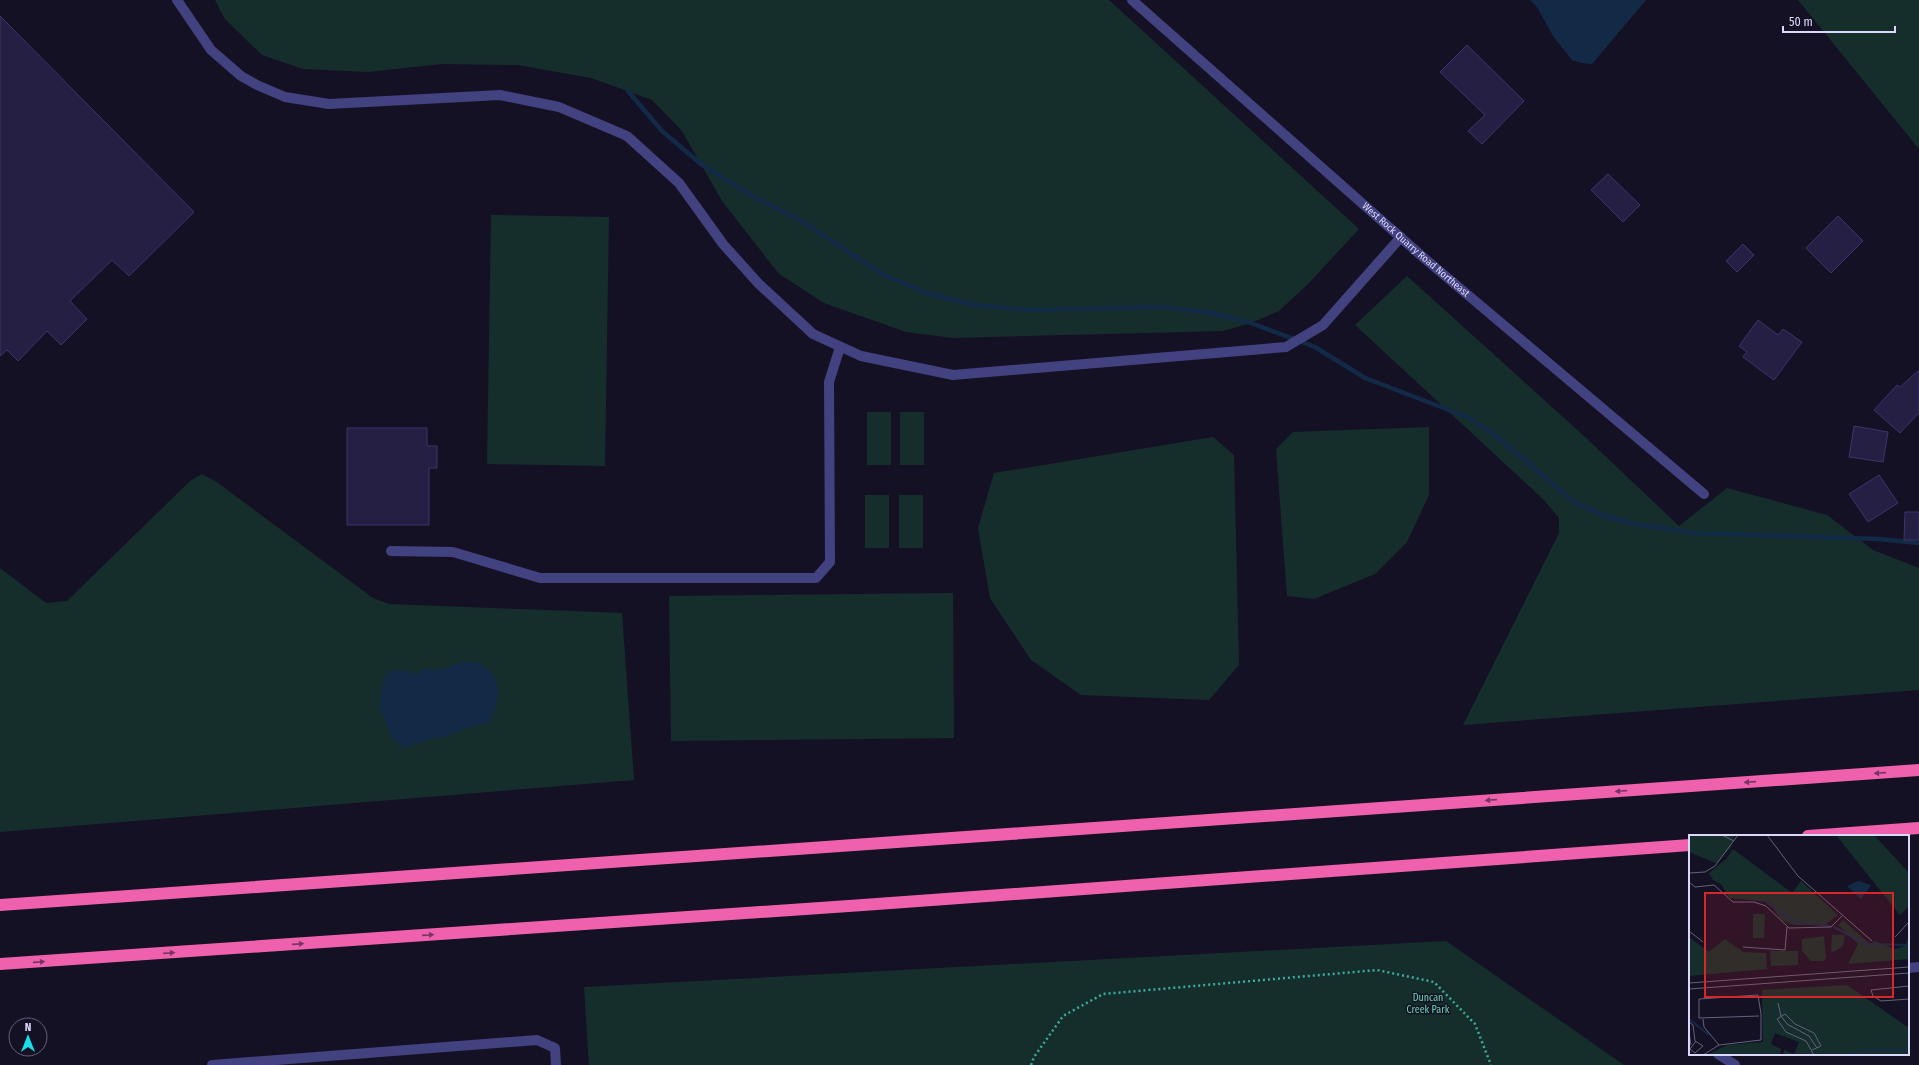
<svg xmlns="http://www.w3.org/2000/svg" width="1919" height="1065" viewBox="0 0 1919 1065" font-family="'Fira Sans Condensed',sans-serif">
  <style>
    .green { fill: #152e2c }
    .water { fill: #132a47 }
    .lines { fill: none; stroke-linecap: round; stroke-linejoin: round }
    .stream { stroke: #132a47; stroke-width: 4.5 }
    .building { fill: #251f44; stroke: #3c346d }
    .path { stroke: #3cac9f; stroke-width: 2.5; stroke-dasharray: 2 3; stroke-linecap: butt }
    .minor { stroke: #41427f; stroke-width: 10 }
    .highway { stroke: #ef60ad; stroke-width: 12 }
    .oneway { fill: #773562 }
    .labels { text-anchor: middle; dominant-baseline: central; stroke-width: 3; stroke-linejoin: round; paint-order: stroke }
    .street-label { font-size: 10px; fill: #dbd9fb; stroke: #141125 }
    .park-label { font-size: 10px; fill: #6cd5b4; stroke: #141125 }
    .inset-river { fill: none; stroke: #132a47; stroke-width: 2 }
    .inset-road { fill: none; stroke: #64617b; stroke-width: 1 }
    .view { fill: #d62828; fill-opacity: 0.15; stroke: #d62828; stroke-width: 2 }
    .inset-edge { fill: none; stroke: #dbd9fb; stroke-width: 2 }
  </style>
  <rect width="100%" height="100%" fill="#141125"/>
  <!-- green -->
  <path class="green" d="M215,0H1109L1359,229L1309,283L1279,311L1251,323L1223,331L953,338L906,332L824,303L779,274L722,201L682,131L652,100L591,78L518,65L441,64L368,72L303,69L262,55L225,19Z
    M1798,0H1919V149Z
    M491,215L609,217L605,466L487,464Z
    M1407,276L1584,436L1679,526L1727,488L1827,515L1873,550L1919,568V690L1463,725L1559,533V518L1544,500L1355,325Z
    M867,412H891V465H867Z
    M900,412H924V465H900Z
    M1429,427V495L1407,542L1375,574L1314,599L1287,596L1276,449L1293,432Z
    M1213,437L1234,455L1239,665L1209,700L1081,695L1031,660L990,598L978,528L994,473Z
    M202,474L218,483L373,598L389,604L622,613L634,780L0,832V568L46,603L67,601L190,481Z
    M865,495H889V548H865Z
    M899,495H923V548H899Z
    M953,593L954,738L671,741L669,596Z
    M1446,941L1624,1065H589L584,987Z"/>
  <!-- water -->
  <path class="water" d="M1530,0H1646L1592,64L1582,63L1572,60L1553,36L1537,7Z
    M465,661C470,662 477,662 481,664C505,679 499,702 489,723L463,729L445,737L433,738L403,748L391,736L379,706L384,679L389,671L401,670L417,674C427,664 427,671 438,670C442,670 459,663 465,661Z"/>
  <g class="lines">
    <!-- stream -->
    <path class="stream" d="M628,91L662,131L701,164L754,197L803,222L882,274L926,293L974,305L1028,310L1163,307L1206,312L1251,323L1315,347L1365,378L1470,418L1494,434L1574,502L1602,515L1634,524L1694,533L1878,539L1919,543"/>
  </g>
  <!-- building -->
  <path class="building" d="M0,16L194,212L129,276L112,260L70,301L87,319L61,345L47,331L18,361L7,350L0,356Z
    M1467,45L1524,101L1482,144L1468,131L1485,115L1440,72Z
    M1608,174L1640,205L1623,222L1591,190Z
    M1838,216L1863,241L1831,273L1806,248Z
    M1743,244L1754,255L1737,272L1726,261Z
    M1758,320L1778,335L1783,329L1802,342L1774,380L1743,357L1747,352L1739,346Z
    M1919,370V413L1900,433L1874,410L1897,385L1900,387Z
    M1854,426L1888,432L1883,462L1849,457Z
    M347,428H427V446H437V468H429V525H347Z
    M1879,475L1898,503L1868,522L1849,494Z
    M1905,512H1919V540H1904Z"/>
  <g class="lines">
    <!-- path -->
    <path class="path" d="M1031,1065L1034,1057L1063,1016L1103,994L1377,970L1434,982L1475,1024L1491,1065"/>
    <!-- minor -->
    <g class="minor">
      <path d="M177,0L211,50L241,76L257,85L285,97L329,104L500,95L559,107L627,136L679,183L723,244L758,283L813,334L861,356L953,375L1286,347L1323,325L1401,237"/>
      <path id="s1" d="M1132,0L1424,258L1704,494"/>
      <path d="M391,551L453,552L540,578H816L830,562L829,382L840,347"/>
      <path d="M1908,968L1919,967"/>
      <path d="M1718,1054L1735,1065"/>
      <path d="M212,1065L537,1040L555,1048L556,1065"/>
    </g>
    <!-- highway -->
    <path class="highway" d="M1808,836L1919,828
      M0,905L1919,770
      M0,964L863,905L1690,845"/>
  </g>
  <!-- one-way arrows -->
  <defs><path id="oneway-solid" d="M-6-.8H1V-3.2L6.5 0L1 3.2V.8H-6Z"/></defs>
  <g class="oneway">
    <use href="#oneway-solid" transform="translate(1880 773) rotate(176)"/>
    <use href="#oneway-solid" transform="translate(1750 782) rotate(176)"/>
    <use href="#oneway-solid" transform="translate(1621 791) rotate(176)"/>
    <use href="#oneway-solid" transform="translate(1491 800) rotate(176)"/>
    <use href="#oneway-solid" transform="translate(428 935) rotate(-4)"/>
    <use href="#oneway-solid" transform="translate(298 944) rotate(-4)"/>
    <use href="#oneway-solid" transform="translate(169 953) rotate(-4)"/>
    <use href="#oneway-solid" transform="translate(39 962) rotate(-4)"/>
  </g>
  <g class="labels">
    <!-- street labels -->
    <g class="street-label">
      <text stroke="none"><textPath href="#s1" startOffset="378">West Rock Quarry Road Northeast</textPath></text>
    </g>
    <!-- park labels -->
    <g class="park-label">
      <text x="1428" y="998">Duncan<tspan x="1428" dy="12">Creek Park</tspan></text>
    </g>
  </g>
  <!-- overview -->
  <g transform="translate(1689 835)">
    <rect width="220" height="220" fill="#141125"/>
    <path d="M0,0H46L41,13L27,28L0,17ZM147,0H185L220,38V71L211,80ZM44,14L103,58L112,46L149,80L136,90H105L92,85L80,67L41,63L32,49L24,45L20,38L37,24ZM64,79H76L75,103H64ZM154,85L181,109L185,106L206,114L216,111L220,102V124L159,129L169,109L149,90ZM143,100H156L154,111L145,117L142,116ZM135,101L137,123L134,126H122L113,116V104ZM0,102L20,117L36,104L54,117L77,118L78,134L0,141ZM81,116H109V130L82,131ZM158,150L220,193V220H94L95,215L105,219L110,207L86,198L82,209L92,214L91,220H18L38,210L74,207L73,155Z" fill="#152e2c"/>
    <path d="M169,46L182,50L172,64L158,51Z" fill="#132a47"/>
    <path class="inset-river" d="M77,67L107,87L142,91M145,92L176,109L220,110M0,184L20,200M160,220L176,215H220"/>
    <path class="inset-road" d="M33,0L45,6M78,0L109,41L183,106M0,38L16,37L26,31L49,0M0,47L6,52L25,50L44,67H65L77,71L100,93L142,92L153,81M0,96L14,107M206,102L220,87M54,112L96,115L98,92M0,148L220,132M220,151L182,155L184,161L192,166L220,164M0,154L220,138M89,168L92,181L98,189L120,201L128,213M14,184L15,192L30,210M0,187L4,190L6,206L14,211L6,218L1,214L7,206M0,198L2,210M123,215L132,211L125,198L106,189L96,179L88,184L97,197L117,206L125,220M14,220L30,210L72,205V179L69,160L10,164V183L70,181"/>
    <path class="view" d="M16,58H204V162H16Z"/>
    <rect width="220" height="220" class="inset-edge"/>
  </g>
  <!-- north arrow -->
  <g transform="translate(28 1037)"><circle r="19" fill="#141125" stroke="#64617b"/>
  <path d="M0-3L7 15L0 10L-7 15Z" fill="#18dfe8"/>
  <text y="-6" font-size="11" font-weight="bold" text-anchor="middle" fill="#dbd9fb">N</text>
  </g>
  <!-- scale -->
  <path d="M1783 26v6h112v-6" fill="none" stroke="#dbd9fb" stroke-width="2"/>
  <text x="1789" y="26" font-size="12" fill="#dbd9fb" stroke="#141125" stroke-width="3" paint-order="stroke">50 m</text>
</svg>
